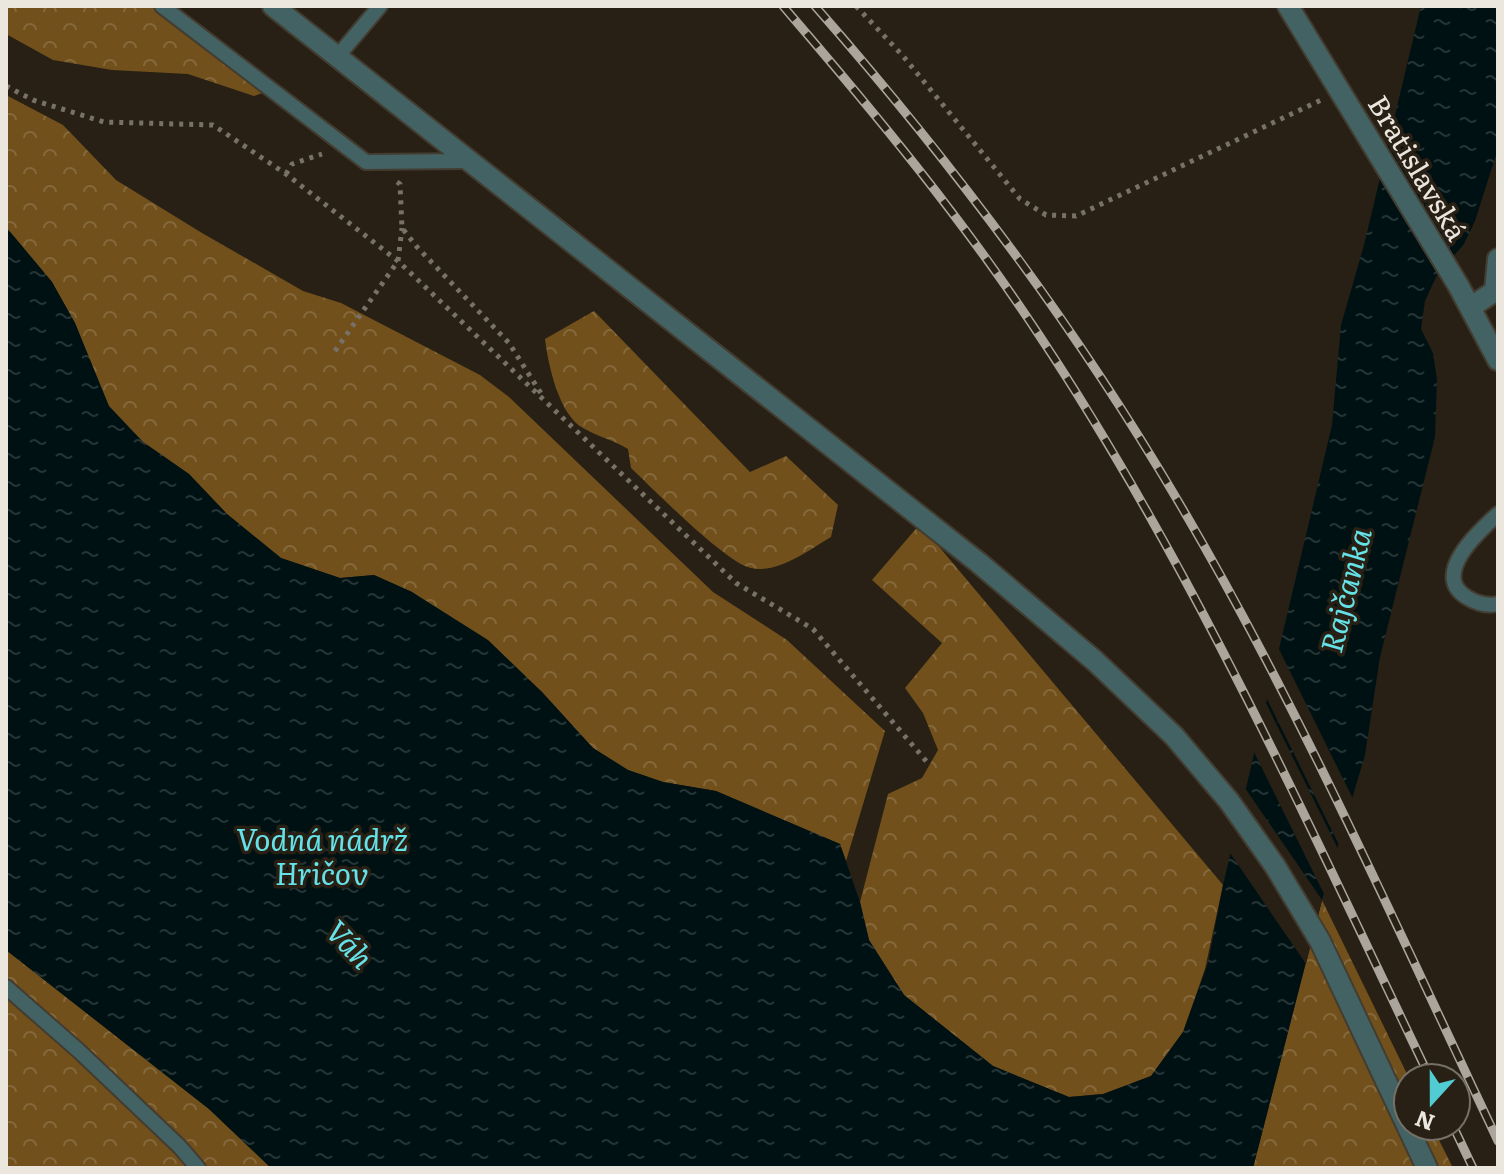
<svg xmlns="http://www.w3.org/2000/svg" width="1504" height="1174" viewBox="0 0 1504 1174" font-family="Literata,serif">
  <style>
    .forest { fill: url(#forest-crowns) }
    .water { fill: url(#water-ripples) }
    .pier { fill: #282015 }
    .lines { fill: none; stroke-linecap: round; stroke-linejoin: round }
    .service-casing { stroke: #433c31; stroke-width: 18 }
    .minor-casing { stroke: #433c31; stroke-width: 24 }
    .path { stroke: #787167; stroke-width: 5; stroke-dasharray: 4 6; stroke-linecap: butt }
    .service { stroke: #436263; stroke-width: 14 }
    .minor { stroke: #436263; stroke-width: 20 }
    .rail-casing { stroke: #aba59c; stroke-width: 9 }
    .rail { stroke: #282015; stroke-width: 6; stroke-dasharray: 18; stroke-linecap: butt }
    .labels { text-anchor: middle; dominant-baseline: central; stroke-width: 7; stroke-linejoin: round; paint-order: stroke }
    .street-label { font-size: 28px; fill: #ebe6de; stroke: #282015 }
    .water-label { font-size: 30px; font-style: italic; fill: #65e2e8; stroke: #282015 }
  </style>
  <defs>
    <pattern id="forest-crowns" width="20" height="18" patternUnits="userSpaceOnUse" patternTransform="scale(2)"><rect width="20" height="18" fill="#71501b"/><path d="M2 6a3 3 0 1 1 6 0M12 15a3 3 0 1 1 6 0" fill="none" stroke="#85693c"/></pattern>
    <pattern id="water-ripples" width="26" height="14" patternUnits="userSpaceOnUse" patternTransform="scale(2)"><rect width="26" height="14" fill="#001113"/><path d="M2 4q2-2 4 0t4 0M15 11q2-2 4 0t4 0" fill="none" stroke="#253435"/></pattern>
  </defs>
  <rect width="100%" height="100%" fill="#282015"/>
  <!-- forest -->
  <path class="forest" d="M6,6H172L279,87L254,96L188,74L112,70L53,60L6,34Z
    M6,95L63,125L116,180L202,233L303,291L341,303L480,375L509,397L713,592L787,640L885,731L846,861L840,844L716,791L663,782L628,770L593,748L541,691L412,592L374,575L340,578L281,558L227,514L189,474L143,442L108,406L75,323L52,282L6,227Z
    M594,311L750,472L786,456L838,505L831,537C809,550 778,574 751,568C726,563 653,489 631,468L628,449C614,440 598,437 583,428C559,415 548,364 545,339Z
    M920,524L1223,885L1205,969L1183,1032L1151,1076L1104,1094L1069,1097L993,1066L904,995L869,940L860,902L888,794L922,778L938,750L923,713L905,688L942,643L872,580Z
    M1322,900L1409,1078L1408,1126H1432L1453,1168H1253Z
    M6,950L209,1109L271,1168H6Z"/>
  <!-- water -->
  <path class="water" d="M1421,6H1498L1497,152L1475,221L1464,244L1437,275L1425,301L1421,329L1433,353L1437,380L1435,437L1380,657L1365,755L1322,900L1253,1168H271L209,1109L6,950V227L52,282L75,323L109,406L143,442L189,474L227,514L281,558L340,578L374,575L412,592L488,640L541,691L593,748L628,770L663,782L716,791L840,844L860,902L869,940L904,995L993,1066L1069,1097L1103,1094L1151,1076L1183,1032L1208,963L1223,885L1332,425L1341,325L1364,245Z"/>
  <!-- pier -->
  <path class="pier" d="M1277,645L1355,803L1341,849L1264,693Z
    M1263,697L1340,853L1325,896L1251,746Z
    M1243,785L1322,900L1306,964L1228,850Z"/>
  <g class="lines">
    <defs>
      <path id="service" d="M162,6L366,162L466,161
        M337,57L380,6
        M1498,514C1479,531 1429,576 1468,598C1478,604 1487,606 1498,604
        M6,987L79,1051L180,1147L198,1168"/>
      <path id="minor" d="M273,6L979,563L1095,661L1174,736L1229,801L1275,866L1320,941L1427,1168
        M1288,6L1458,285L1498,360
        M1471,307L1495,291L1498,259"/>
    </defs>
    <!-- service casing -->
    <use href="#service" class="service-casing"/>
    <!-- minor casing -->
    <use href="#minor" class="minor-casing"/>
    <!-- path -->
    <path class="path" d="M856,6L903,56L1020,199L1046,215L1076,216L1321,100
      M6,86L33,100L104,122L213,125L286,174L398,261L736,583L813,629L927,762
      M286,174L292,164L322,154
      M397,182L400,184L402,228L417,247L509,343L542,395
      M335,351L398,261L402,228"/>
    <!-- service -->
    <use href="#service" class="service"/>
    <!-- minor -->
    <use href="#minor" class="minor"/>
    <defs>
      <path id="rail" d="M783,6C874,112 962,218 1039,335C1194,568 1309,826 1430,1078
        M815,6C950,160 1074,324 1178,501C1299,706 1396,926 1498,1141
        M1453,1126L1473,1168"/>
    </defs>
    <!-- rail casing -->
    <use href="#rail" class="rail-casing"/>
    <!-- rail -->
    <use href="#rail" class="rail"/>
  </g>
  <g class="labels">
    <!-- street labels -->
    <g class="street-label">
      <text transform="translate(1419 167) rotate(59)">Bratislavská</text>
    </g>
    <!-- water labels -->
    <g class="water-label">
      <text transform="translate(1344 590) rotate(-76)">Rajčanka</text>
      <text x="322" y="838">Vodná nádrž<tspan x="322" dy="34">Hričov</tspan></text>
      <text transform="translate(351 943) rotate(47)">Váh</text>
    </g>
  </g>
  <!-- border -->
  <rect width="1504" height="1174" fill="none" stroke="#ebe6de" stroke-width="16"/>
  <!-- north arrow -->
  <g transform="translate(1432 1102) rotate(201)"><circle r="38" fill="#282015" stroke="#766f65" stroke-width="2"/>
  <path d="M0-6L14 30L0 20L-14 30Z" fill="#51ccd2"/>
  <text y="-12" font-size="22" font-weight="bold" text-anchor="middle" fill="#ebe6de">N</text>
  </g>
</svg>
